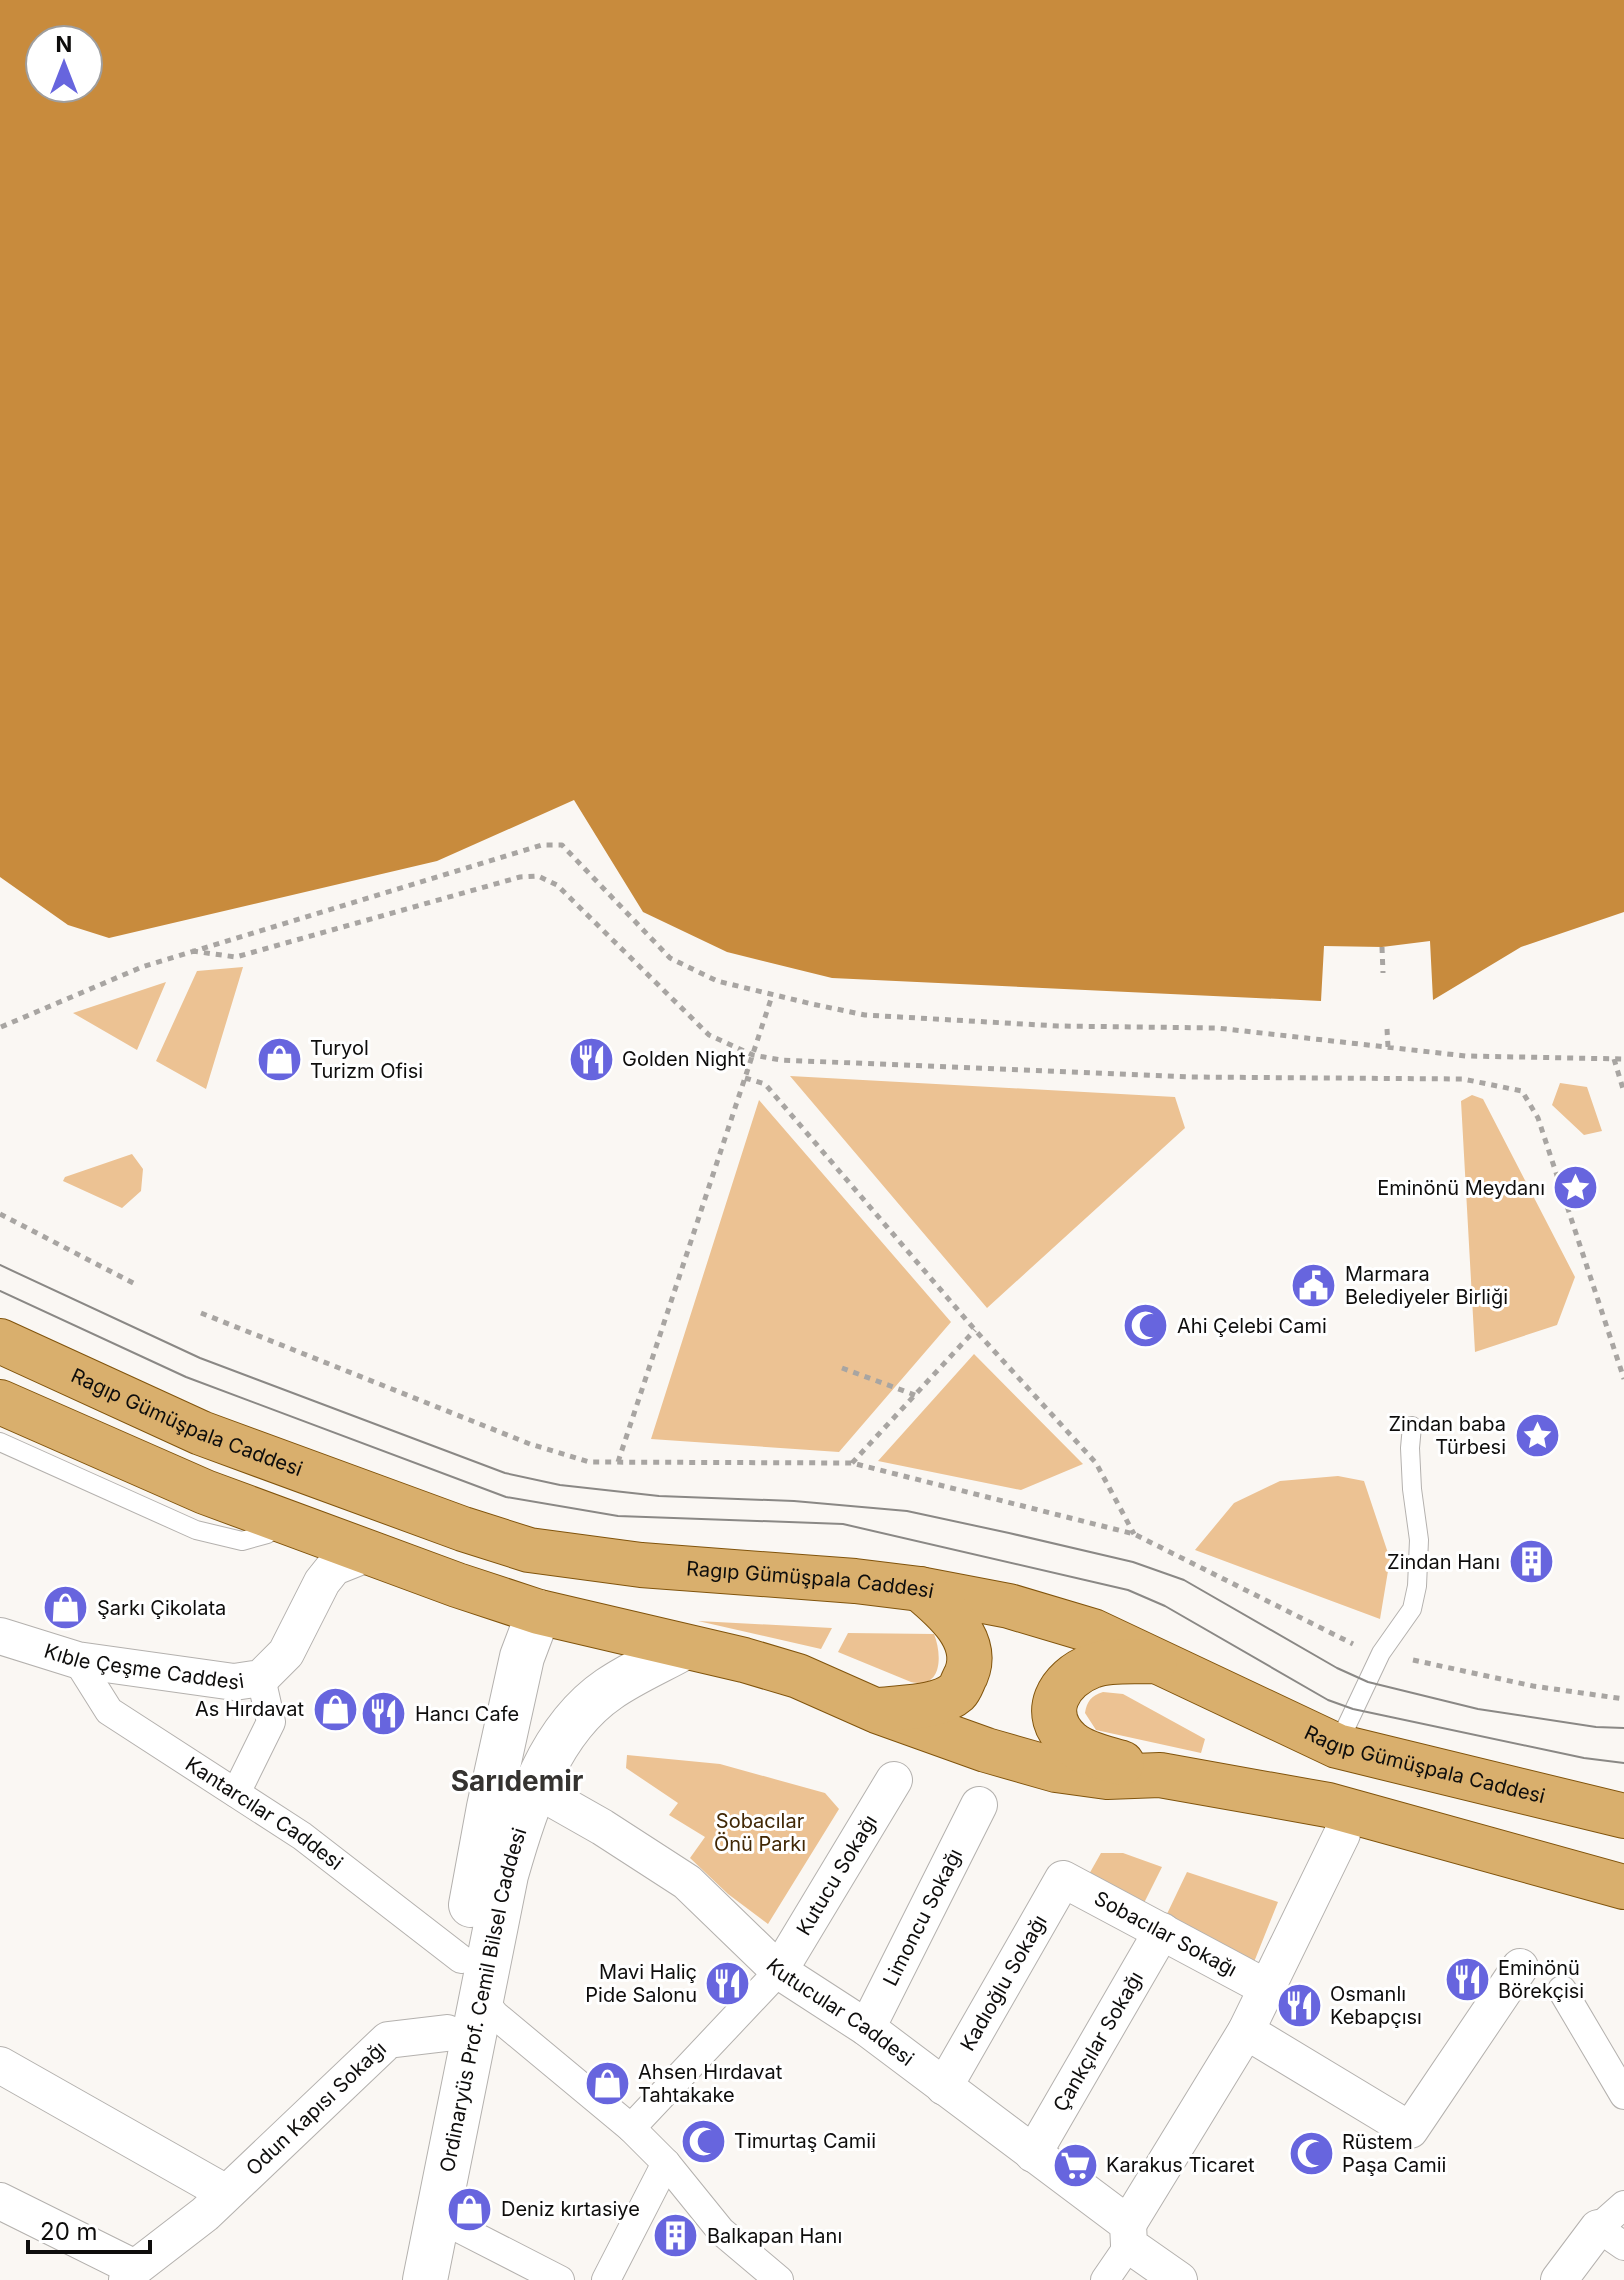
<svg xmlns="http://www.w3.org/2000/svg" width="1624" height="2280" viewBox="0 0 1624 2280" font-family="Inter,sans-serif">
  <style>
    .green { fill: #ecc293 }
    .water { fill: #c88b3d; fill-rule: evenodd }
    .lines { fill: none; stroke-linecap: round; stroke-linejoin: round }
    .service-casing { stroke: #b4b1ae; stroke-width: 20 }
    .pedestrian-casing { stroke: #b4b1ae; stroke-width: 30 }
    .minor-casing { stroke: #b4b1ae; stroke-width: 38 }
    .tertiary-casing { stroke: #b4b1ae; stroke-width: 46 }
    .primary-casing { stroke: #81540c; stroke-width: 46 }
    .path { stroke: #a8a5a2; stroke-width: 5; stroke-dasharray: 6 6; stroke-linecap: butt }
    .service { stroke: #fff; stroke-width: 18 }
    .pedestrian { stroke: #fff; stroke-width: 28 }
    .minor { stroke: #fff; stroke-width: 36 }
    .tertiary { stroke: #fff; stroke-width: 44 }
    .primary { stroke: #d9af6d; stroke-width: 44 }
    .tram { stroke: #8a8885; stroke-width: 2 }
    .labels { text-anchor: middle; dominant-baseline: central; stroke-width: 6; stroke-linejoin: round; paint-order: stroke }
    .poi-label { font-size: 20px; fill: #0e0d0c; stroke: #fff; text-anchor: start }
    .street-label { font-size: 20px; fill: #0e0d0c; stroke: #fff }
    .park-label { font-size: 20px; fill: #402705; stroke: #fff }
    .district-label { font-size: 28px; font-weight: bold; fill: #353330; stroke: #fff }
  </style>
  <rect width="100%" height="100%" fill="#faf7f3"/>
  <!-- green -->
  <path class="green" d="M243,967L206,1089L156,1061L197,971Z
    M166,982L137,1050L73,1013Z
    M790,1076L1175,1097L1185,1128L987,1308Z
    M1560,1083L1587,1087L1602,1131L1584,1135L1552,1105Z
    M1472,1095L1483,1099L1575,1277L1557,1325L1475,1352L1461,1101Z
    M759,1100L951,1322L839,1452L651,1439Z
    M132,1154L143,1169L141,1191L122,1208L63,1181L65,1177Z
    M974,1354L1083,1464L1021,1490L878,1461Z
    M1338,1476L1364,1481L1390,1559L1380,1619L1195,1550L1234,1503L1280,1481Z
    M698,1621L832,1628L821,1649Z
    M848,1633L934,1634C942,1654 943,1690 911,1682L838,1652Z
    M1103,1692L1123,1694L1205,1739L1201,1753L1096,1730L1085,1713C1087,1701 1091,1696 1103,1692Z
    M627,1755L720,1764L825,1793L839,1809L768,1924L728,1894L690,1858L705,1837L669,1815L678,1803L626,1768Z
    M1101,1853H1123L1162,1867L1144,1903L1088,1876Z
    M1187,1872L1278,1902L1254,1962L1166,1916Z"/>
  <!-- water -->
  <path class="water" d="M0,0H1624V912L1521,947L1433,1000L1430,941L1382,947L1324,946L1321,1001L832,978L727,952L643,912L574,800L437,861L109,938L68,925L0,877ZM40,40H88V88H40Z"/>
  <g class="lines">
    <defs>
      <path id="service" d="M0,1442L196,1530L242,1541L267,1534L280,1524
        M1337,1746L1381,1653L1412,1609L1417,1586L1419,1540L1412,1489L1410,1448L1412,1426"/>
      <g id="pedestrian">
        <path id="s1" d="M77,1660L109,1711L302,1836L461,1959"/>
        <path d="M236,1793L271,1722L261,1678"/>
        <path d="M1562,1990L1624,2095"/>
        <path d="M483,2000L495,2015L631,2128L666,2163L721,2231L779,2280"/>
        <path d="M631,2128L779,1971"/>
        <path d="M1624,2205L1598,2228L1624,2246"/>
        <path d="M439,2218L560,2280"/>
        <path d="M606,2280L666,2163"/>
        <path d="M1105,2280L1129,2245"/>
      </g>
      <g id="minor">
        <path id="s2" d="M0,1636L77,1660L234,1682L261,1678L286,1653L322,1582L334,1567L369,1553"/>
        <path id="s3" d="M535,1789L602,1827L687,1882L779,1971L867,2028L1128,2224L1129,2245L1179,2280"/>
        <path id="s4" d="M779,1971L894,1780"/>
        <path id="s5" d="M867,2028L979,1805"/>
        <path d="M1246,2031L1410,2130L1520,1967"/>
        <path d="M0,2065L226,2193"/>
        <path id="s6" d="M944,2087L1063,1879L1267,1988"/>
        <path id="s7" d="M1033,2154L1162,1931"/>
        <path d="M0,2201L135,2268"/>
        <path d="M1128,2224L1246,2031L1342,1834"/>
        <path id="s8" d="M127,2280L135,2268L205,2214L388,2040L447,2033"/>
        <path d="M1559,2280L1598,2228"/>
      </g>
      <g id="tertiary">
        <path d="M471,1905L489,1807L522,1657L539,1612"/>
        <path id="s9" d="M425,2280L506,1875C525,1808 549,1730 609,1689C632,1673 660,1661 685,1647"/>
      </g>
      <g id="primary">
        <path id="s10" d="M0,1341L201,1433L463,1529L529,1550L641,1565L855,1581L920,1589L1009,1606L1093,1631L1337,1746L1624,1816"/>
        <path d="M0,1402L205,1492L457,1585L539,1612L744,1660L798,1676L877,1711L986,1750L1056,1770L1107,1777L1160,1775L1328,1805L1624,1887"/>
        <path d="M880,1710C903,1707 939,1708 957,1692C961,1688 963,1680 966,1675C981,1640 944,1609 920,1589"/>
        <path d="M1122,1763C1105,1758 1083,1754 1070,1742C1038,1714 1059,1678 1092,1666C1110,1659 1136,1662 1155,1661"/>
      </g>
    </defs>
    <!-- service casing -->
    <use href="#service" class="service-casing"/>
    <!-- pedestrian casing -->
    <use href="#pedestrian" class="pedestrian-casing"/>
    <!-- minor casing -->
    <use href="#minor" class="minor-casing"/>
    <!-- tertiary casing -->
    <use href="#tertiary" class="tertiary-casing"/>
    <!-- primary casing -->
    <use href="#primary" class="primary-casing"/>
    <!-- path -->
    <path class="path" d="M1382,947L1383,973
      M192,951L236,957L520,877L538,876L557,885L709,1035L753,1055L781,1060L1190,1077L1463,1079L1522,1091L1538,1118L1624,1379
      M1,1027L142,967L542,845H562L670,958L717,981L812,1004L865,1015L1058,1026L1217,1028L1466,1056L1624,1059
      M1387,1029L1388,1047
      M1614,1059L1624,1092
      M745,1078L765,1084L975,1330L1096,1463L1134,1534
      M0,1214L137,1285
      M201,1313L530,1444L589,1462L852,1463L1134,1534L1353,1644
      M842,1368L915,1395
      M618,1462L772,996
      M852,1463L975,1330
      M1413,1660L1533,1686L1624,1699"/>
    <!-- service -->
    <use href="#service" class="service"/>
    <!-- pedestrian -->
    <use href="#pedestrian" class="pedestrian"/>
    <!-- minor -->
    <use href="#minor" class="minor"/>
    <!-- tertiary -->
    <use href="#tertiary" class="tertiary"/>
    <!-- primary -->
    <use href="#primary" class="primary"/>
    <!-- tram -->
    <path class="tram" d="M0,1265L200,1358L505,1473L560,1485L659,1496L794,1501L907,1511L1009,1533L1133,1562L1184,1580L1337,1668L1368,1682L1478,1709L1596,1727L1624,1728
      M0,1291L186,1377L506,1497L618,1516L843,1524L1128,1590L1165,1606L1328,1700L1353,1709L1584,1758L1624,1763"/>
  </g>
  <!-- icons -->
  <defs>
    <symbol id="shop-disc" viewBox="-11 -11 22 22"><circle r="9.5" fill="#6765de" stroke="#fff"/><path d="M-5-2.5h2.3a2.7 3.5 0 0 1 5.4 0H5L5.5 6h-11ZM-1.5-2.5h3a1.5 2.3 0 0 0-3 0Z" fill="#fff"/></symbol>
    <symbol id="restaurant-disc" viewBox="-11 -11 22 22"><circle r="9.5" fill="#6765de" stroke="#fff"/><path d="M-5-6h1v4h1v-4h1v4h1v-4h1v5L-1.5 .5V6h-2V.5L-5-1ZM5-6V6H3V1.5H1.5Q1.5-4 5-6Z" fill="#fff"/></symbol>
    <symbol id="sight-disc" viewBox="-11 -11 22 22"><circle r="9.5" fill="#6765de" stroke="#fff"/><path d="M0-6L1.8-2.2L6-1.7L2.9 1.2L3.7 5.4L0 3.3L-3.7 5.4L-2.9 1.2L-6-1.7L-1.8-2.2Z" fill="#fff"/></symbol>
    <symbol id="civic-disc" viewBox="-11 -11 22 22"><circle r="9.5" fill="#6765de" stroke="#fff"/><path d="M-.6-6.5H3V-4.5H.6V-3L4-1V1h2V6H-6V1h2V-1L-.6-3ZM-1.2 2.5V6h2.4V2.5Z" fill="#fff"/></symbol>
    <symbol id="mosque-disc" viewBox="-11 -11 22 22"><circle r="9.5" fill="#6765de" stroke="#fff"/><path d="M3.5-4.9A6 6 0 1 0 3.5 4.9A5 5 0 1 1 3.5-4.9Z" fill="#fff"/></symbol>
    <symbol id="building-disc" viewBox="-11 -11 22 22"><circle r="9.5" fill="#6765de" stroke="#fff"/><path d="M-4-6H4V6H1V3H-1V6H-4ZM-2.5-4.3h1.7v1.8h-1.7ZM.8-4.3h1.7v1.8H.8ZM-2.5-1h1.7V.8h-1.7ZM.8-1h1.7V.8H.8Z" fill="#fff"/></symbol>
    <symbol id="supermarket-disc" viewBox="-11 -11 22 22"><circle r="9.5" fill="#6765de" stroke="#fff"/><path d="M-6-5.5h2.5l.6 2H6L4.5 2H-2.5L-4.4-4H-6ZM-1.5 3.2a1.3 1.3 0 1 0 .1 0ZM3 3.2a1.3 1.3 0 1 0 .1 0Z" fill="#fff"/></symbol>
  </defs>
  <g fill-rule="evenodd">
    <use href="#shop-disc" x="254" y="1034" width="51" height="51"/>
    <use href="#restaurant-disc" x="566" y="1034" width="51" height="51"/>
    <use href="#sight-disc" x="1550" y="1162" width="51" height="51"/>
    <use href="#civic-disc" x="1288" y="1260" width="51" height="51"/>
    <use href="#mosque-disc" x="1120" y="1300" width="51" height="51"/>
    <use href="#sight-disc" x="1512" y="1410" width="51" height="51"/>
    <use href="#building-disc" x="1506" y="1536" width="51" height="51"/>
    <use href="#shop-disc" x="40" y="1582" width="51" height="51"/>
    <use href="#shop-disc" x="310" y="1684" width="51" height="51"/>
    <use href="#restaurant-disc" x="358" y="1688" width="51" height="51"/>
    <use href="#restaurant-disc" x="1442" y="1954" width="51" height="51"/>
    <use href="#restaurant-disc" x="702" y="1958" width="51" height="51"/>
    <use href="#restaurant-disc" x="1274" y="1980" width="51" height="51"/>
    <use href="#shop-disc" x="582" y="2058" width="51" height="51"/>
    <use href="#mosque-disc" x="678" y="2116" width="51" height="51"/>
    <use href="#mosque-disc" x="1286" y="2128" width="51" height="51"/>
    <use href="#supermarket-disc" x="1050" y="2140" width="51" height="51"/>
    <use href="#shop-disc" x="444" y="2184" width="51" height="51"/>
    <use href="#building-disc" x="650" y="2210" width="51" height="51"/>
  </g>
  <g class="labels">
    <!-- poi labels -->
    <g class="poi-label">
      <text x="310" y="1048">Turyol<tspan x="310" dy="23">Turizm Ofisi</tspan></text>
      <text x="622" y="1059">Golden Night</text>
      <text x="1545" y="1188" text-anchor="end">Eminönü Meydanı</text>
      <text x="1345" y="1274">Marmara<tspan x="1345" dy="23">Belediyeler Birliği</tspan></text>
      <text x="1177" y="1326">Ahi Çelebi Cami</text>
      <text x="1506" y="1424" text-anchor="end">Zindan baba<tspan x="1506" dy="23">Türbesi</tspan></text>
      <text x="1500" y="1562" text-anchor="end">Zindan Hanı</text>
      <text x="97" y="1608">Şarkı Çikolata</text>
      <text x="304" y="1709" text-anchor="end">As Hırdavat</text>
      <text x="415" y="1714">Hancı Cafe</text>
      <text x="1498" y="1968">Eminönü<tspan x="1498" dy="23">Börekçisi</tspan></text>
      <text x="697" y="1972" text-anchor="end">Mavi Haliç<tspan x="697" dy="23">Pide Salonu</tspan></text>
      <text x="1330" y="1994">Osmanlı<tspan x="1330" dy="23">Kebapçısı</tspan></text>
      <text x="638" y="2072">Ahsen Hırdavat<tspan x="638" dy="23">Tahtakake</tspan></text>
      <text x="734" y="2141">Timurtaş Camii</text>
      <text x="1342" y="2142">Rüstem<tspan x="1342" dy="23">Paşa Camii</tspan></text>
      <text x="1106" y="2165">Karakus Ticaret</text>
      <text x="501" y="2209">Deniz kırtasiye</text>
      <text x="707" y="2236">Balkapan Hanı</text>
    </g>
    <!-- street labels -->
    <g class="street-label">
      <text stroke="none"><textPath href="#s10" startOffset="204">Ragıp Gümüşpala Caddesi</textPath></text>
      <text stroke="none"><textPath href="#s10" startOffset="852">Ragıp Gümüşpala Caddesi</textPath></text>
      <text stroke="none"><textPath href="#s2" startOffset="148">Kıble Çeşme Caddesi</textPath></text>
      <text stroke="none"><textPath href="#s10" startOffset="1500">Ragıp Gümüşpala Caddesi</textPath></text>
      <text stroke="none"><textPath href="#s1" startOffset="246">Kantarcılar Caddesi</textPath></text>
      <text stroke="none"><textPath href="#s4" startOffset="112">Kutucu Sokağı</textPath></text>
      <text stroke="none"><textPath href="#s5" startOffset="124">Limoncu Sokağı</textPath></text>
      <text stroke="none"><textPath href="#s6" startOffset="356">Sobacılar Sokağı</textPath></text>
      <text stroke="none"><textPath href="#s6" startOffset="120">Kadıoğlu Sokağı</textPath></text>
      <text stroke="none"><textPath href="#s9" startOffset="286">Ordinaryüs Prof. Cemil Bilsel Caddesi</textPath></text>
      <text stroke="none"><textPath href="#s3" startOffset="380">Kutucular Caddesi</textPath></text>
      <text stroke="none"><textPath href="#s7" startOffset="130">Çankçılar Sokağı</textPath></text>
      <text stroke="none"><textPath href="#s8" startOffset="256">Odun Kapısı Sokağı</textPath></text>
    </g>
    <!-- park labels -->
    <g class="park-label">
      <text x="760" y="1821">Sobacılar<tspan x="760" dy="23">Önü Parkı</tspan></text>
    </g>
    <!-- district labels -->
    <g class="district-label">
      <text x="517" y="1781">Sarıdemir</text>
    </g>
  </g>
  <!-- north arrow -->
  <g transform="translate(64 64)"><circle r="38" fill="#ffffff" stroke="#9f9e9e" stroke-width="2"/>
  <path d="M0-6L14 30L0 20L-14 30Z" fill="#6765de"/>
  <text y="-12" font-size="22" font-weight="bold" text-anchor="middle" fill="#0e0d0c">N</text>
  </g>
  <!-- scale -->
  <path d="M28 2240v12h122v-12" fill="none" stroke="#0e0d0c" stroke-width="4"/>
  <text x="40" y="2240" font-size="24" fill="#0e0d0c" stroke="#ffffff" stroke-width="6" paint-order="stroke">20 m</text>
</svg>
